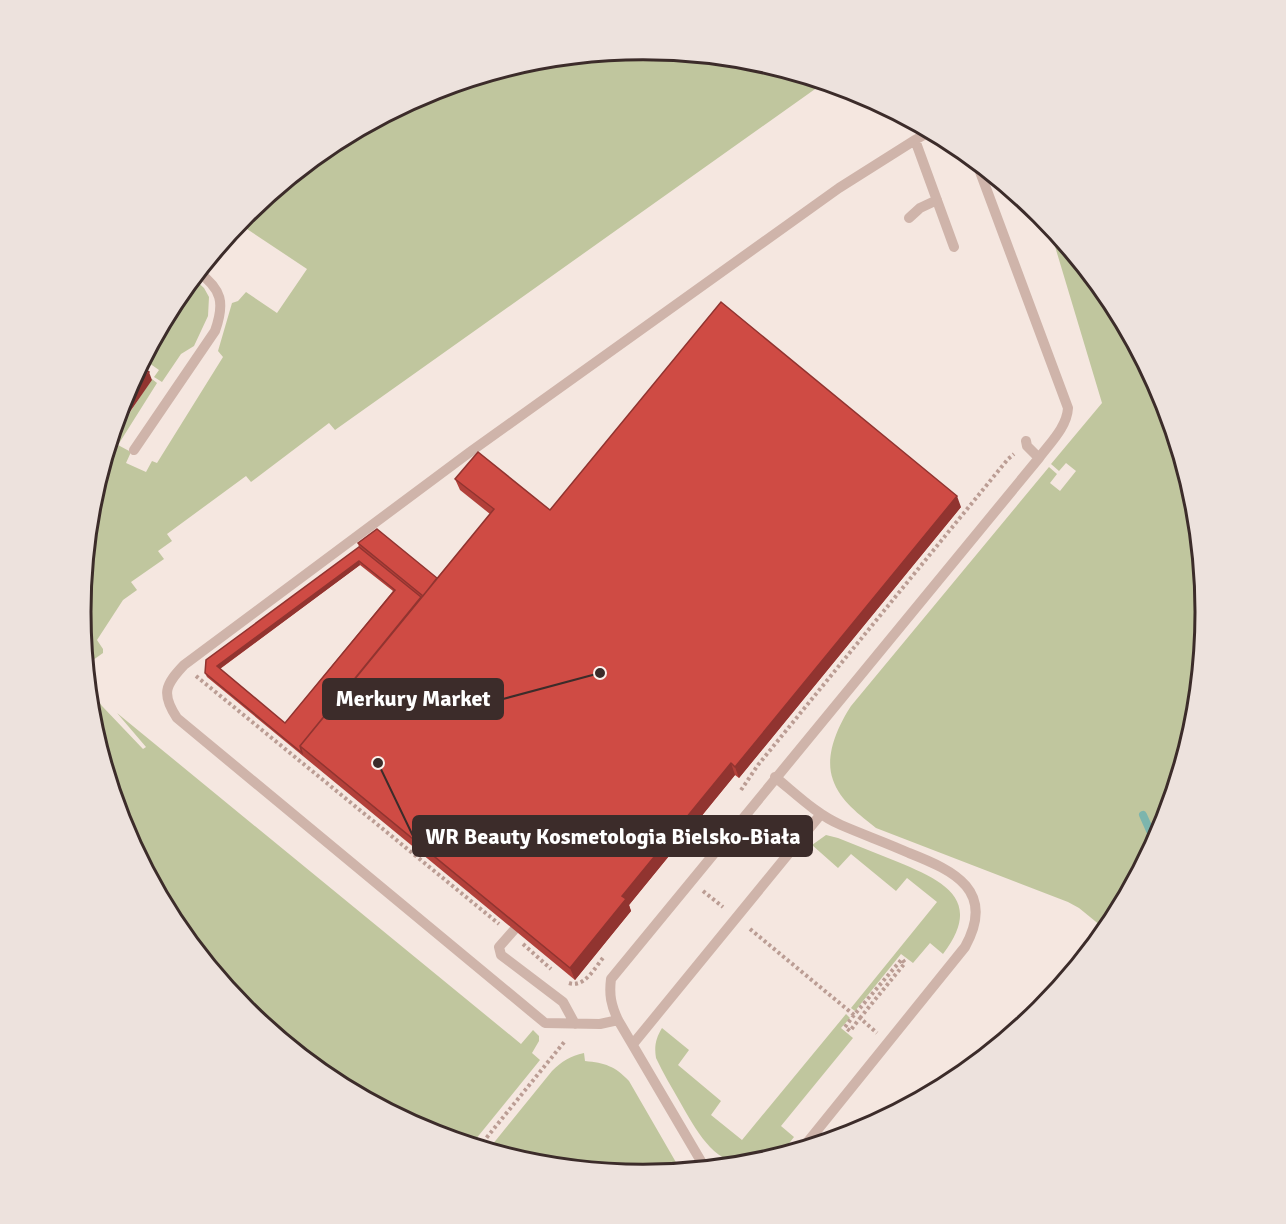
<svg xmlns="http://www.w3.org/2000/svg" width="1286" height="1224" viewBox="0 0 1286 1224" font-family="Signika,sans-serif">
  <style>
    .green { fill: #c0c69e }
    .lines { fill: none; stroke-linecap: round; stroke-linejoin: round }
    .stream { stroke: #7cb5ad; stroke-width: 8 }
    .path { stroke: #bb9d94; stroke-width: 4; stroke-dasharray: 3 3; stroke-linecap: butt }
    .service { stroke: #cfb4aa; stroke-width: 10 }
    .wall { fill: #b2403a; fill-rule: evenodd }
    .shaded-wall { fill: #913430 }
    .building { fill: #cf4b44; stroke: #913430; stroke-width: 1.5; fill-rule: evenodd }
    .rim { fill: none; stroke: #3c2c2a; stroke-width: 3 }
    .leader { fill: none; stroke: #3c2c2a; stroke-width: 2 }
    .callout-dot { fill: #3c2c2a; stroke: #fcf2ed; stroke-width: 2 }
    .callout { fill: #3c2c2a; stroke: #3c2c2a; stroke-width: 2 }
    .callout-label { font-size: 22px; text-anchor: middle; font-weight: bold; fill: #fff }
  </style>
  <rect width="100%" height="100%" fill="#f5e7e0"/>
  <!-- green -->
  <path class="green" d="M643,50L753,60L825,82L335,430L329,423L251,482L246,476L167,534L172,541L158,551L164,559L131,582L137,590L123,600L97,640L103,649V653L86,665L81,612L91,502L112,434L115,435L152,379L157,383L118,445L131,452L126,463L146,472L152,461L157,463L223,357L218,351L232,303L238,301L246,292L277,313L307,269L238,223L246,214L331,144L428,92L534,60Z
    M1048,223L1111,300L1163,397L1195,503L1205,612L1195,722L1163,828L1106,930L1079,908L1068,902L876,828C860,815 840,801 833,780C824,756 838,726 851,706L1049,467L1057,474L1050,483L1060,491L1076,471L1066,463L1059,471L1051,464L1102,403Z
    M193,278L204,288L209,297L208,316L194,346L181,354L162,382L154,377L159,370L149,363L143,373L138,370L175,299Z
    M90,690L102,706L143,749L146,747L117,713L521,1044L533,1030L539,1036V1041L532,1053L540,1060L471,1145L427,1132L330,1080L245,1009L175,924L123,827L91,721L88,691Z
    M826,835L838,838C858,846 878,854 898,862C944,881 984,900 943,954L930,943L913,963L901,954L855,1011L851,1008L937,902L907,878L896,891L851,854L838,868L812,845Z
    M846,1014L850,1018L841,1028L853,1038L781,1126L794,1137C785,1149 776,1157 761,1161C718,1174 698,1133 680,1102C672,1088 663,1073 656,1058C654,1046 656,1038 662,1028L689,1050L678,1065L721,1101L711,1115L742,1140Z
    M584,1053L585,1061C605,1063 615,1066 629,1081L681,1171L643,1174L533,1164L488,1150L552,1071C562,1061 570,1056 584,1053Z"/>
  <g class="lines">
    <!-- stream -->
    <path class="stream" d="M1143,815L1155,842"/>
    <!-- path -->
    <path class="path" d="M196,676L499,924
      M741,790L758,765L1008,459L1014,454
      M703,891L723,907
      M750,929L854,1015L902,959L905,963L860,1018
      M523,944L551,969
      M569,983C584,988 594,969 603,958
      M854,1015L845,1027L850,1031L860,1018L877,1033
      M479,1147L565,1041"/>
    <!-- service -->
    <path class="service" d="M915,140L954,247
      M976,161L1068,408C1067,427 1050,443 1039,458
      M909,218L920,208L937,200
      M134,450L215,331C225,303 222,289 198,272
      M775,777C796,794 816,814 841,825C864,835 887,843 909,853C955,871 996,891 965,947L802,1149
      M514,930L499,947L501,955L563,1002L575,1024
      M618,1020L600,1024L545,1023L177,718C161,694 165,685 184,665L470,452L839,188L915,140L931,131
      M633,1044L821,814
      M705,1168L618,1020C611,1005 609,995 611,979L1039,458L1027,446L1026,441"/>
  </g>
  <!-- wall -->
  <path class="wall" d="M455,479L550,510L961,507L739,778L735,775L629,905L631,911L575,980L207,677L205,673L359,547L358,543L437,578L490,514L460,490ZM360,565L393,591L285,723L220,669Z"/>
  <!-- shaded-wall -->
  <path class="shaded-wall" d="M149,372L152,380L114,435L113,431L116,421Z
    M957,496L961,507L739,778L735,767Z
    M359,561L360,565L218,670L217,666Z
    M731,763L735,775L629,905L631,911L575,980L570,968L622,896Z"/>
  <!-- building -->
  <path class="building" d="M721,302L957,496L735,767L731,763L622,896L626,899L570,968L300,746L494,509L455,479L478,452L550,510Z
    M140,366L149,372L116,421L123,396Z
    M377,529L437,578L423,596L358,543Z
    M359,547L421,597L300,746L302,753L205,673L206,660ZM359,561L395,590L285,723L217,666Z"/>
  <!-- crop -->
  <path d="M0 0H1286V1224H0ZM91 612a552 552 0 1 1 1104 0a552 552 0 1 1-1104 0Z" fill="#ede2dd" fill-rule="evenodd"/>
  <path class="rim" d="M91 612a552 552 0 1 1 1104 0a552 552 0 1 1-1104 0Z"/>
  <!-- callouts -->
  <path class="leader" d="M600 673L503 699M378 763L413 836"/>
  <g class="callout-dot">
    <circle cx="600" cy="673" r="6"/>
    <circle cx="378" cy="763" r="6"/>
  </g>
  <g class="callout">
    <rect x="323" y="679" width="180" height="40" rx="6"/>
    <rect x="413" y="816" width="399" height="40" rx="6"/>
  </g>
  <g class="callout-label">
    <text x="413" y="706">Merkury Market</text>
    <text x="613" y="844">WR Beauty Kosmetologia Bielsko-Biała</text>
  </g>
</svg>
